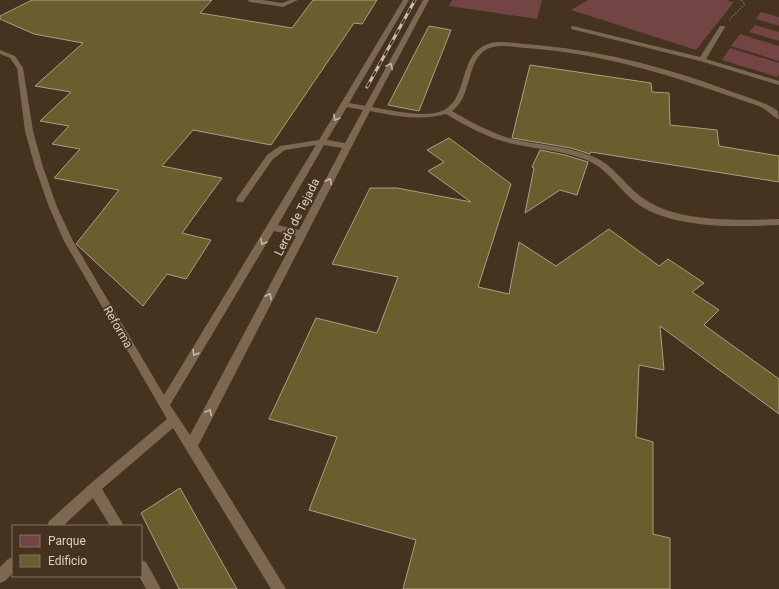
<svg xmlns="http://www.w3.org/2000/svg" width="779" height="589" viewBox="0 0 779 589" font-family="Roboto,sans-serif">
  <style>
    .green { fill: #724443 }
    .building { fill: #6c5d2e; stroke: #a9a083 }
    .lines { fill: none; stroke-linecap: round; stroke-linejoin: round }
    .path { stroke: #746352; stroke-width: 1.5; stroke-dasharray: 1.5 1.5; stroke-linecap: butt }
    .service { fill: #7c6751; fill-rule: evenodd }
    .rail-casing { stroke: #cabeb1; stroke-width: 3 }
    .rail { stroke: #45331f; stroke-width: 2; stroke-dasharray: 6; stroke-linecap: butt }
    .oneway { stroke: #c4b6a7 }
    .labels { text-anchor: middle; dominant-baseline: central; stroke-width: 3.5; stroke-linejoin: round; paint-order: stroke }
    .street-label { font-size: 12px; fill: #dcd0c4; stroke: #45331f }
  </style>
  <rect width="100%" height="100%" fill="#45331f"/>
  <!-- green -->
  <path class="green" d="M452,0H542L537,19L449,6Z
    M588,0H725L734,2L696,50L571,10Z
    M761,12L779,17V26L756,19Z
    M755,25L779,32V41L749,32Z
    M740,34L779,46V61L731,46Z
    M730,48L779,63V74L777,77L722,60Z"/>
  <!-- building -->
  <path class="building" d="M32,0H212L200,13L292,28L313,0H377L362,24L354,23L271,145L193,130L162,166L222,178L182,233L211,240L186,279L167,274L143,306L76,244L119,190L54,178L80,149L52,144L69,126L40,121L71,92L35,86L83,43L34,34L0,19V16Z
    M429,26L451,30L419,111L388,105Z
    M530,65L651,83L652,92L669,93L670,125L717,130L719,146L779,156V182L591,152L590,154L571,148L512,138Z
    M449,138L511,184L478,287L509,294L519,242L556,266L609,229L659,266L668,259L704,283L692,292L719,310L704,325L779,379V414L660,326L664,370L639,365L636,437L653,442V534L670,538V589H403L416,540L309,510L337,437L269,419L316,318L377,333L398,277L332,264L370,188H397L471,202L428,171L444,162L427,150Z
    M540,150L565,155L588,162L577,195L560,190L525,213L534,168L532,167Z
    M180,488L237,589H179L141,513Z"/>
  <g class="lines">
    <!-- path -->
    <path class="path" d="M729,20L745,4L741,0"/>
    <!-- service -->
    <path class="service" d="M247,0H262L282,3L290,0H298L283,7L250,2Z
      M403,0H409L349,103L365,106L423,0H429L372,107C390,110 427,119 444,110C469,97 458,54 488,44C499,40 512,43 524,44C595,49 663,66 730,91C746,97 763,101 778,111L779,119C774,118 771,113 767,111C762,107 756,105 750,103C676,77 604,53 525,48C511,47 496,43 484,51C466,64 472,97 452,111C471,122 491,133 512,139C538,145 565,146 589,155C614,163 625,187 646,200C680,223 739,220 779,219V225C737,227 675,229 639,205C619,191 608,167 584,159C560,150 534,149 509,143C486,137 466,126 446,114C421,121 395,116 370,111L198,446L286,589H271L173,428L102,489L124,526H110L93,498L63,526H47L49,521L90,484L167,419L64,241L49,207L35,167L25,131L17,68L10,58L0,54V50L15,56L23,68L33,131L43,167L57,207L73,241L164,395L316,145L285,150L273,159L243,202H237L236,200L237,198L267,155L280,146L319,140ZM347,107L363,110L345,143L327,140ZM324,145L342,148L299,230L278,225ZM274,231L296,236L190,435L170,405Z
      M573,26L700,57L720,26H724L725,27L706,59L779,81V85L700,61L571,29V27Z
      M13,557V573L5,581L0,583V567L8,559Z
      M141,560L146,562L161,589H146L139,576H141Z"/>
    <defs>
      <path id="rail" d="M367,87L415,0"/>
    </defs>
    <!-- rail casing -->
    <use href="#rail" class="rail-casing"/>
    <!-- rail -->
    <use href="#rail" class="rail"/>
  </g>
  <!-- one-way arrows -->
  <defs><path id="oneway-chevron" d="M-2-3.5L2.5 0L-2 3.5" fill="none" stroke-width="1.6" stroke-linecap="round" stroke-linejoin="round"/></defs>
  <g class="oneway">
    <use href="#oneway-chevron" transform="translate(390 66) rotate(-62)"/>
    <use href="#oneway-chevron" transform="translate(336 118) rotate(121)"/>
    <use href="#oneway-chevron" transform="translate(329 181) rotate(-63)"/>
    <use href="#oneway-chevron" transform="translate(263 242) rotate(121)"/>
    <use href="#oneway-chevron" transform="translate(269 296) rotate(-63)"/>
    <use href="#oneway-chevron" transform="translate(195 353) rotate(121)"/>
    <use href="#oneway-chevron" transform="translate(209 412) rotate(-63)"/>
  </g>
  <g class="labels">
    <!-- street labels -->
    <g class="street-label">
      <text transform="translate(297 217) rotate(-63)">Lerdo de Tejada</text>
      <text transform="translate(118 327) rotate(60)">Reforma</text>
    </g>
  </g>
  <!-- legend -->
  <rect x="12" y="525" width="130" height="52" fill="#45331f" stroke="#817261"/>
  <rect x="20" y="535" width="20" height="12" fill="#724443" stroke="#817261"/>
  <text x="48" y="545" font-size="12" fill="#dcd0c4">Parque</text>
  <rect x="20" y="555" width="20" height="12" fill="#6c5d2e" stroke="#817261"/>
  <text x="48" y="565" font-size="12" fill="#dcd0c4">Edificio</text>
</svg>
